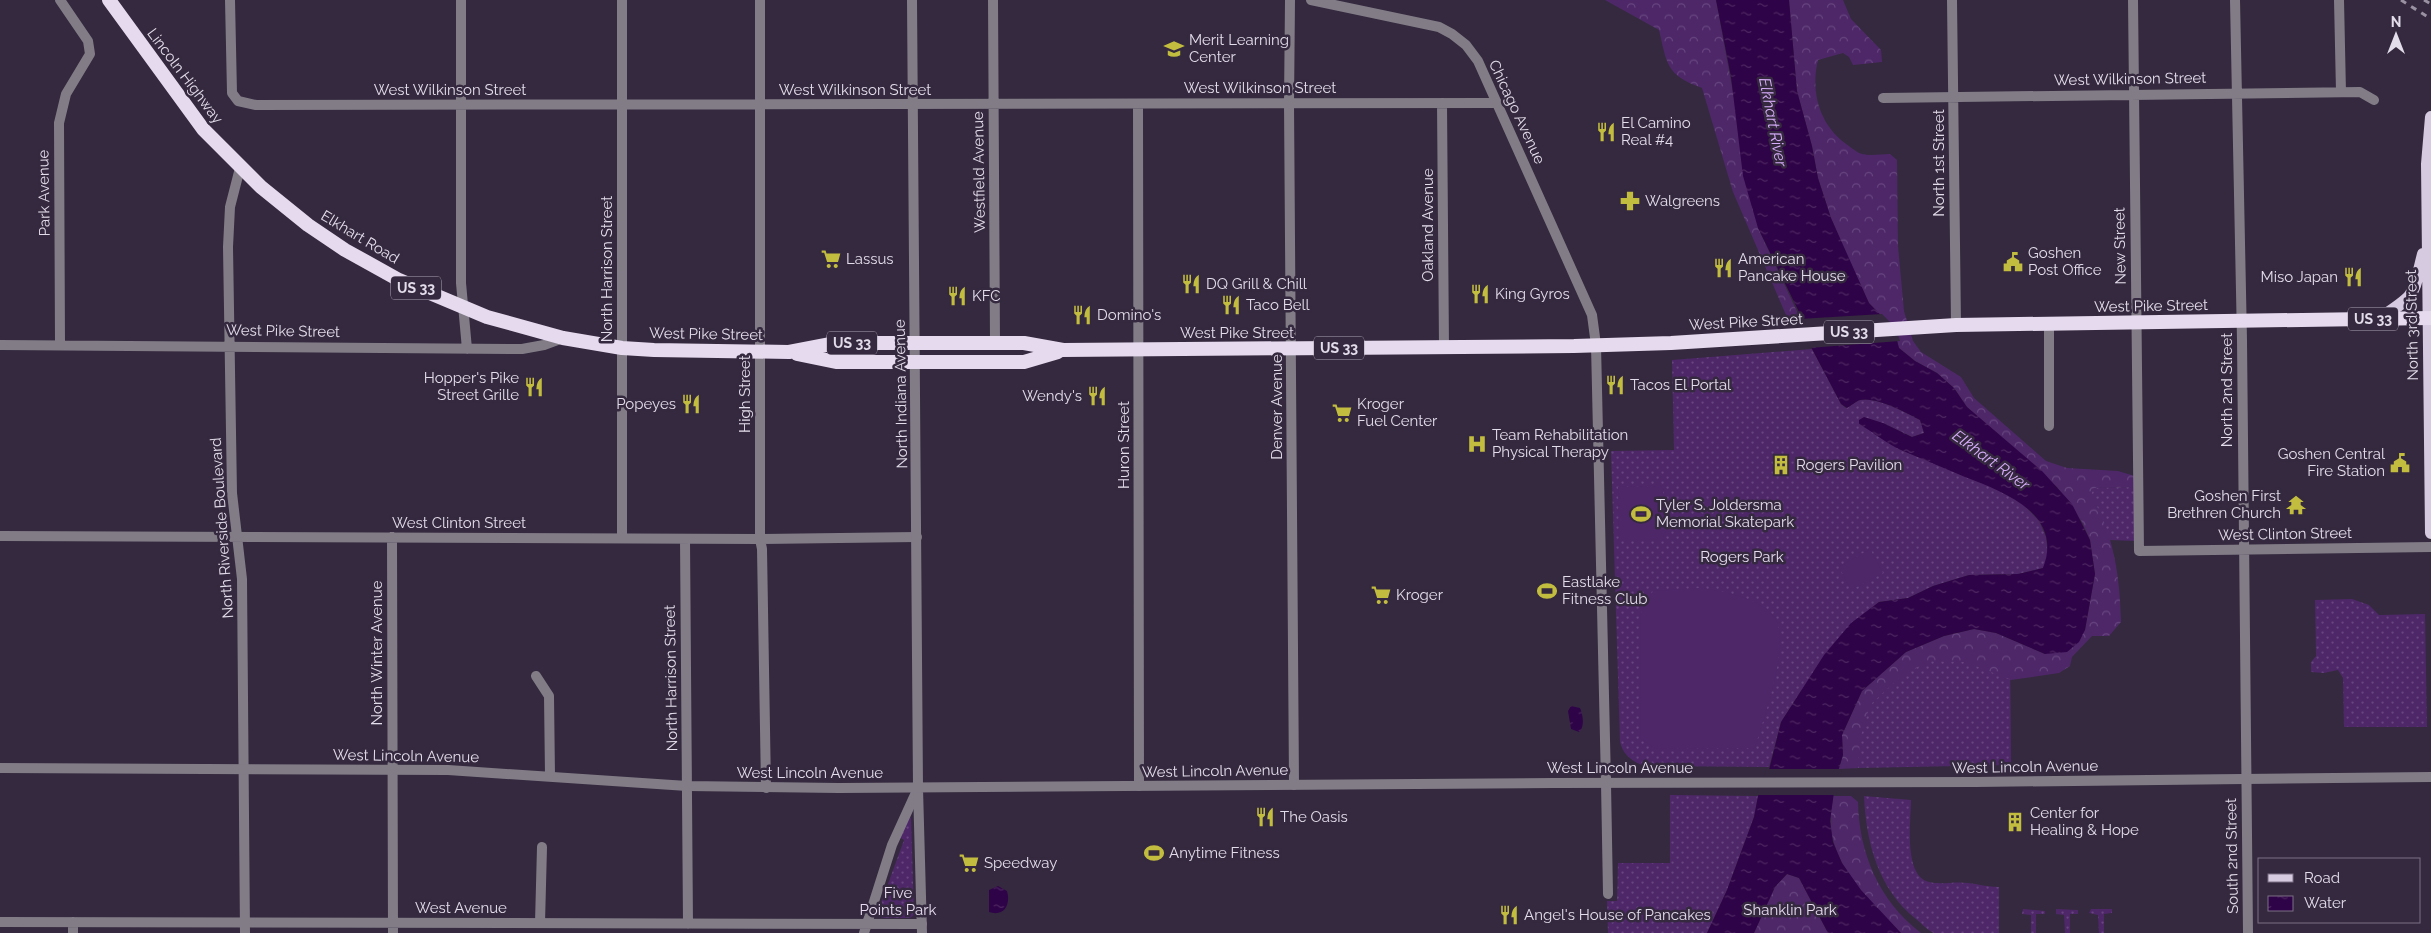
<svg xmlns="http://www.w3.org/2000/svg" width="2431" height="933" viewBox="0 0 2431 933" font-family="Raleway,sans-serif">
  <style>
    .grass { fill: url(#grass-dots) }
    .forest { fill: url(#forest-crowns) }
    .pitch { fill: #4e2769 }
    .water { fill: url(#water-ripples) }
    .pier { fill: #34293e }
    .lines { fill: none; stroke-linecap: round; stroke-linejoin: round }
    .minor { stroke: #827c87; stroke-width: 10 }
    .tertiary { stroke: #827c87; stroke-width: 10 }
    .primary { stroke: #d6cae1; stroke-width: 12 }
    .trunk { stroke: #e5daee; stroke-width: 14 }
    .rail { stroke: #9a91a2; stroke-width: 3; stroke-dasharray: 6 6; stroke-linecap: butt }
    .labels { text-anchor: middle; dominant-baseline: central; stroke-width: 5; stroke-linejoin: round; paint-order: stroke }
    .shield { fill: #34293e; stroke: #aea6b6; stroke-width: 1 }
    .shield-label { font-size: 14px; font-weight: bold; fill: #e3dcea }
    .poi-label { font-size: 15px; fill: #e3dcea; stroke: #34293e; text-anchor: start }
    .street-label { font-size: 15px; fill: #e3dcea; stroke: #34293e }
    .park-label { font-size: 15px; fill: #e7dcf0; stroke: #34293e }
    .water-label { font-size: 16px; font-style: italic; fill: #d7acfa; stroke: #34293e }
  </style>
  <defs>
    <pattern id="grass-dots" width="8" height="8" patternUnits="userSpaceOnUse" patternTransform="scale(1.25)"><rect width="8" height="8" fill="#4e2769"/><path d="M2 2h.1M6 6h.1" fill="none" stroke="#67467f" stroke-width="1.8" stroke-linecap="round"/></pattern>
    <pattern id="forest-crowns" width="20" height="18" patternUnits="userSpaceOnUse" patternTransform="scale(1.25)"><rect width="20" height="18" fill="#4e2769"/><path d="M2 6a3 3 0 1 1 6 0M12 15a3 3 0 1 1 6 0" fill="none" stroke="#67467f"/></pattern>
    <pattern id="water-ripples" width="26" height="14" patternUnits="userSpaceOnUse" patternTransform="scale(1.25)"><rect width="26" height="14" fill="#2f0347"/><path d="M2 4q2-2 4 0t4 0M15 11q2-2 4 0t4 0" fill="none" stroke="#4d2762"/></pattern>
  </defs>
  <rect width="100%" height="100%" fill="#34293e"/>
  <!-- grass -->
  <path class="grass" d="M1812,349L1841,404L1846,408C1851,406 1856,401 1860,400C1875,396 1907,413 1920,420L1924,433L1912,437L1883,423L1899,449L1994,488L2022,503L2039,521L2046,537L2048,556L2043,568L2018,574L1969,575L1933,586L1908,598L1879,602L1868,611L1801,691L1781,722L1769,767L1644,766C1632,761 1623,755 1620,742L1611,451L1674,450L1672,360Z
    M2138,487L2139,541L2108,540L2058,488Z
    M2352,599L2369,605L2379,615L2425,614L2427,727H2344L2343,678L2338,670L2324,673L2311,672V662L2316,656L2315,600Z
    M2010,640L2011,765L1858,768L1843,755L1881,673Z
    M1670,795L1758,796L1754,817L1727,890L1707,933H1608L1607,901H1617L1618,863H1670Z
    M1864,796L1911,800C1911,820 1903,876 1929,882C1941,885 1955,881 1968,883C1978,884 1988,887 1999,887V933C1985,933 1946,933 1934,933C1928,931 1921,923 1916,919C1878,889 1866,842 1864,796Z
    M909,816L911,818L914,915L910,918H882L877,914L904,840L899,837Z
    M2023,909L2045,911V914H2036V933H2031V915L2022,914Z
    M2056,909L2078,910V914H2070V933H2065L2064,915L2056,914Z
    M2091,909H2112V913L2104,914V933H2099L2098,915L2089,913Z"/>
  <!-- forest -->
  <path class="forest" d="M1605,0H1716L1758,228L1800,318L1790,319L1786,315L1733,192L1702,88C1666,75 1667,64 1659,30Z
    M1789,0H1843L1851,19L1881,50L1882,62L1853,65L1849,57L1843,53L1818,60C1810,93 1820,127 1849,146C1853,149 1858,153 1862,154C1871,156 1881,154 1890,154L1897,160L1898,246L1904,311L1913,341L1921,352L1961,377L1974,398L2046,461L2067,468L2118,471L2138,477V487L2094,488L2091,495C2114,535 2120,577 2121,622L2109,636H2092L2072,657L2070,666L2059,673L2011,680L1966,662L1929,661L1899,678L1870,705L1860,739L1858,768L1839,769L1843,755L1842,735L1862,691L1906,652L1944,636L1974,629L1996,633L2045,654L2085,630L2095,574L2090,540L2082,522L2058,488L1967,407L1954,388L1937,373L1915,361L1899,348L1894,329L1869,303L1852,268L1831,218L1818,178L1812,146L1797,91Z
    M1833,796H1851L1858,802C1859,853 1879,901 1921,933H1901C1875,907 1844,878 1834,843C1829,828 1831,812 1833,796Z
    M1787,874L1799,878L1828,933H1754L1775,887Z"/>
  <!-- pitch -->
  <path class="pitch" d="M1663,486L1664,541H1619L1618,487Z
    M1870,549L1883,573L1851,590L1839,567Z
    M1700,588C1723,591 1763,598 1776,620C1790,646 1763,720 1755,748L1656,749L1640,738L1641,613L1653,591Z"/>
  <!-- water -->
  <path class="water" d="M1716,0H1789L1797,91L1812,146L1818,178L1831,218L1869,303L1894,329L1899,348L1915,361L1937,373L1954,388L1967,407L2042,471L2072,504L2090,540L2095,574L2085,630L2079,642L2067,652L2045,654L1996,633L1974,629L1944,636L1906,652L1862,691L1842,735L1843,755L1836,778L1830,821L1833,842L1842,863L1861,890L1901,933H1828L1799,878L1787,874L1775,887L1754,933H1707L1727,890L1754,817L1758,796L1767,778L1781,722L1824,655L1851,623L1879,602L1908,598L1933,586L1969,575L2018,574L2043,568C2064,514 2004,492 1965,477C1944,468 1922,459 1901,450C1887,444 1873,432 1859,424V420L1864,417L1883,423L1912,437L1924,433L1920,420C1907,413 1875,396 1860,400C1856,401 1851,406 1847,408L1841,404L1812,349L1800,314L1758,228L1743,176L1731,77Z
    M1571,706L1580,708C1583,715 1585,727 1579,732L1571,729L1568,711Z
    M998,886L1007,891C1011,905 1004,917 989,912V890Z"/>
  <!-- pier -->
  <path class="pier" d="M1882,314L1896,328L1900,341L1809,348L1799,319Z
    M1767,769H1842L1836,795H1756Z"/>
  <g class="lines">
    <!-- minor -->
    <path class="minor" d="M60,0L88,41L90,54L66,94L59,123L60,345
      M230,0L232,93L238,101L256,105L1497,103
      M461,0V283L467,349
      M760,0V539L762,549L766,788
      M993,0L995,343
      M1290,0L1289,103L1294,785
      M1952,0L1956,325
      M2133,0L2139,551L2431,547
      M2235,0L2242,340L2248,933
      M2339,0L2341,92
      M1883,98L2360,92L2374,100
      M1442,103L1444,348
      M1138,104L1139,786
      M240,168L230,207L228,247L232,493L242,579L245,933
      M2049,324V426
      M0,345L522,349L544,345L563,338
      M0,536L760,539L917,537
      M392,537L393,933
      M622,538V0
      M685,539L688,924
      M536,676L549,696L550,776
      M1606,783L1608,894
      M0,922L922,924
      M73,922V933
      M540,923L542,847
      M864,933L892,845L918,788"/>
    <!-- tertiary -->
    <path class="tertiary" d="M912,0L918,788L922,933
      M1311,0L1439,27L1452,34L1466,45L1478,61L1592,315L1596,345L1606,783
      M0,768L448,770L687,786L839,788L1554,783L1975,782L2431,777"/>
    <!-- primary -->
    <path class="primary" d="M2431,117L2427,164L2431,533
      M2380,318C2418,293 2412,297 2423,254"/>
    <!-- trunk -->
    <path class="trunk" d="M109,0L203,129L261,187L308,225L345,250L399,280L487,317L563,338L622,348L654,350L789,352L836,343H1024L1063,350L1574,346L1671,343L1956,325L2431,318
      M797,354L836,362H1024L1058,352"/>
    <!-- rail -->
    <path class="rail" d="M2401,0L2431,19
      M2424,0L2431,4"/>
  </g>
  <!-- icons -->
  <defs>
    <symbol id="school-bare" viewBox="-9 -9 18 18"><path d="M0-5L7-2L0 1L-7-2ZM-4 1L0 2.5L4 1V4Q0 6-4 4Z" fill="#c3bd3f" stroke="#34293e" stroke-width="2.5" paint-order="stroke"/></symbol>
    <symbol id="restaurant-bare" viewBox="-9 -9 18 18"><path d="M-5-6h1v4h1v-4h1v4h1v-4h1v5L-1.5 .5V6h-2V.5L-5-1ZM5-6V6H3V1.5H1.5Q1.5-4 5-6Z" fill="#c3bd3f" stroke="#34293e" stroke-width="2.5" paint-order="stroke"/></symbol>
    <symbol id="pharmacy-bare" viewBox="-9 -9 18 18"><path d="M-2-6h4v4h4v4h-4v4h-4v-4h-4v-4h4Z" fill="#c3bd3f" stroke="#34293e" stroke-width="2.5" paint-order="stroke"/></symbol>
    <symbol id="supermarket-bare" viewBox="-9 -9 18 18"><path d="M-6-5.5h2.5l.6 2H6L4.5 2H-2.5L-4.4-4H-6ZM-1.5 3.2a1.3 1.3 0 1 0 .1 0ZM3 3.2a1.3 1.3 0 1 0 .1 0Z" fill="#c3bd3f" stroke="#34293e" stroke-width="2.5" paint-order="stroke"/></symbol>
    <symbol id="civic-bare" viewBox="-9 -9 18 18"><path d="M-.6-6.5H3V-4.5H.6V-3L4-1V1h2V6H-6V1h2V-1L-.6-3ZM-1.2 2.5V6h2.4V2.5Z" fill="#c3bd3f" stroke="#34293e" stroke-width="2.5" paint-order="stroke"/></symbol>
    <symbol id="hospital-bare" viewBox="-9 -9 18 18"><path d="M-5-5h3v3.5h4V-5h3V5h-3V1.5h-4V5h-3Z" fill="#c3bd3f" stroke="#34293e" stroke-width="2.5" paint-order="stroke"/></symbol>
    <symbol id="building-bare" viewBox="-9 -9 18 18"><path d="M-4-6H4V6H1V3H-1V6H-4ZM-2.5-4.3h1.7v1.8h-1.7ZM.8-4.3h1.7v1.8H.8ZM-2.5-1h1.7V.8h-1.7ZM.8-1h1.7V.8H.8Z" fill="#c3bd3f" stroke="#34293e" stroke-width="2.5" paint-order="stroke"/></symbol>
    <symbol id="temple-bare" viewBox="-9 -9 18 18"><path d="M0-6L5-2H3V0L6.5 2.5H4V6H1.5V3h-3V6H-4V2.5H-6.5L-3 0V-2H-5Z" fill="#c3bd3f" stroke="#34293e" stroke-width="2.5" paint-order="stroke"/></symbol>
    <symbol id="stadium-bare" viewBox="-9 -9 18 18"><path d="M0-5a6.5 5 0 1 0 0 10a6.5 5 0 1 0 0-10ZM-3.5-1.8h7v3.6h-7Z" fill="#c3bd3f" stroke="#34293e" stroke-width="2.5" paint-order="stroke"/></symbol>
  </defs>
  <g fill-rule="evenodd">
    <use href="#school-bare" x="1160" y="35" width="28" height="28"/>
    <use href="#restaurant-bare" x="1592" y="118" width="28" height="28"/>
    <use href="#pharmacy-bare" x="1616" y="187" width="28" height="28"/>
    <use href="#supermarket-bare" x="817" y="245" width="28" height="28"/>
    <use href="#civic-bare" x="1999" y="248" width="28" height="28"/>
    <use href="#restaurant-bare" x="1709" y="254" width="28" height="28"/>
    <use href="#restaurant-bare" x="2339" y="263" width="28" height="28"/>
    <use href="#restaurant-bare" x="1177" y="270" width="28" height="28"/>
    <use href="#restaurant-bare" x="1466" y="280" width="28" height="28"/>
    <use href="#restaurant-bare" x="943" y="282" width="28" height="28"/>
    <use href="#restaurant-bare" x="1217" y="291" width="28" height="28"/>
    <use href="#restaurant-bare" x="1068" y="301" width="28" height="28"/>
    <use href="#restaurant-bare" x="1601" y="371" width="28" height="28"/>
    <use href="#restaurant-bare" x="520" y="373" width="28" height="28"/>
    <use href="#restaurant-bare" x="1083" y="382" width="28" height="28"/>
    <use href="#restaurant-bare" x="677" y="390" width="28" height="28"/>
    <use href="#supermarket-bare" x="1328" y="399" width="28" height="28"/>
    <use href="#hospital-bare" x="1463" y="430" width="28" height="28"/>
    <use href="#civic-bare" x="2386" y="449" width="28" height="28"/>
    <use href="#building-bare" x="1767" y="451" width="28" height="28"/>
    <use href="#temple-bare" x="2282" y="491" width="28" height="28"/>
    <use href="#stadium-bare" x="1627" y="500" width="28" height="28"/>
    <use href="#stadium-bare" x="1533" y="577" width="28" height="28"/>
    <use href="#supermarket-bare" x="1367" y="581" width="28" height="28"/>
    <use href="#restaurant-bare" x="1251" y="803" width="28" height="28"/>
    <use href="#building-bare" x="2001" y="808" width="28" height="28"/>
    <use href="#stadium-bare" x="1140" y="839" width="28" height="28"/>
    <use href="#supermarket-bare" x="955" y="849" width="28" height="28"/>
    <use href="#restaurant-bare" x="1495" y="901" width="28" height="28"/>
  </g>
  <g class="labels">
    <!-- shield labels -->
    <g class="shield">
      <rect x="391" y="276.5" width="50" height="23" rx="4"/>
      <rect x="2348" y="307.5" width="50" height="23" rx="4"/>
      <rect x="1824" y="320.5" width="50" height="23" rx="4"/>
      <rect x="827" y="331.5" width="50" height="23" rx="4"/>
      <rect x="1314" y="336.5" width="50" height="23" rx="4"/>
    </g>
    <g class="shield-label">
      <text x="416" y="288">US 33</text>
      <text x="2373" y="319">US 33</text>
      <text x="1849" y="332">US 33</text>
      <text x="852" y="343">US 33</text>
      <text x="1339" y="348">US 33</text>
    </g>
    <!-- poi labels -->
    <g class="poi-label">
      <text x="1189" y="40">Merit Learning<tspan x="1189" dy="17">Center</tspan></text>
      <text x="1621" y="123">El Camino<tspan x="1621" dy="17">Real #4</tspan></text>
      <text x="1645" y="201">Walgreens</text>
      <text x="2028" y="253">Goshen<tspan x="2028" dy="17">Post Office</tspan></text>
      <text x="846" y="259">Lassus</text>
      <text x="1738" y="259">American<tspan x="1738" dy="17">Pancake House</tspan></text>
      <text x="2338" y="277" text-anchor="end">Miso Japan</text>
      <text x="1206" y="284">DQ Grill &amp; Chill</text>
      <text x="1495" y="294">King Gyros</text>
      <text x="972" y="296">KFC</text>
      <text x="1246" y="305">Taco Bell</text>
      <text x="1097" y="315">Domino's</text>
      <text x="519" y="378" text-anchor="end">Hopper's Pike<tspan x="519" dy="17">Street Grille</tspan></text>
      <text x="1630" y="385">Tacos El Portal</text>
      <text x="1082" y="396" text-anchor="end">Wendy's</text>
      <text x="676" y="404" text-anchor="end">Popeyes</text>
      <text x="1357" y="404">Kroger<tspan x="1357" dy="17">Fuel Center</tspan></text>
      <text x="1492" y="435">Team Rehabilitation<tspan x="1492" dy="17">Physical Therapy</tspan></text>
      <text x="2385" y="454" text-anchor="end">Goshen Central<tspan x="2385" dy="17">Fire Station</tspan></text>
      <text x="1796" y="465">Rogers Pavilion</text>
      <text x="2281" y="496" text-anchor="end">Goshen First<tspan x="2281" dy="17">Brethren Church</tspan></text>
      <text x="1656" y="505">Tyler S. Joldersma<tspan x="1656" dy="17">Memorial Skatepark</tspan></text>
      <text x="1562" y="582">Eastlake<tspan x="1562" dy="17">Fitness Club</tspan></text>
      <text x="1396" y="595">Kroger</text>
      <text x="2030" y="813">Center for<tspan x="2030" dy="17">Healing &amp; Hope</tspan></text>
      <text x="1280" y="817">The Oasis</text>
      <text x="1169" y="853">Anytime Fitness</text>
      <text x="984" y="863">Speedway</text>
      <text x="1524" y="915">Angel's House of Pancakes</text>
    </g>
    <!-- street labels -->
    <g class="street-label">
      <text transform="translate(185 76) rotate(53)">Lincoln Highway</text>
      <text transform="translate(2130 79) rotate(-1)">West Wilkinson Street</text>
      <text x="1260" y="88">West Wilkinson Street</text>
      <text x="450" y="90">West Wilkinson Street</text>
      <text x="855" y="90">West Wilkinson Street</text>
      <text transform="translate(1517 112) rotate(65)">Chicago Avenue</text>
      <text transform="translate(1939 163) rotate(-90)">North 1st Street</text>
      <text transform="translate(979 172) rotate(-91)">Westfield Avenue</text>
      <text transform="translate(44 193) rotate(-91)">Park Avenue</text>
      <text transform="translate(1428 225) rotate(-90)">Oakland Avenue</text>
      <text transform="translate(360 237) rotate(31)">Elkhart Road</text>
      <text transform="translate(2120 246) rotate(-91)">New Street</text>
      <text transform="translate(607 269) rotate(-90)">North Harrison Street</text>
      <text transform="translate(2151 306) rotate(-1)">West Pike Street</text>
      <text transform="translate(1746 322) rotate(-3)">West Pike Street</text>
      <text transform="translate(2412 325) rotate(-91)">North 3rd Street</text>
      <text transform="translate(283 331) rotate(1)">West Pike Street</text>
      <text x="1237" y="333">West Pike Street</text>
      <text transform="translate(706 334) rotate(1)">West Pike Street</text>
      <text transform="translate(2227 390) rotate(-90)">North 2nd Street</text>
      <text transform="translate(745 394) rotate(-90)">High Street</text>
      <text transform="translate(901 394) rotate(-91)">North Indiana Avenue</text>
      <text transform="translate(1277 407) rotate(-90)">Denver Avenue</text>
      <text transform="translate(1124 445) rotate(-90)">Huron Street</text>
      <text x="459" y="523">West Clinton Street</text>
      <text transform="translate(222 528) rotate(-94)">North Riverside Boulevard</text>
      <text transform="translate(2285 534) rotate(-1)">West Clinton Street</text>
      <text transform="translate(377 653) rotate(-90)">North Winter Avenue</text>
      <text transform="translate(671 678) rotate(-91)">North Harrison Street</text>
      <text transform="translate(406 756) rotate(1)">West Lincoln Avenue</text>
      <text transform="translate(2025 767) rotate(-1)">West Lincoln Avenue</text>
      <text x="1620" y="768">West Lincoln Avenue</text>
      <text transform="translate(1215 771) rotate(-1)">West Lincoln Avenue</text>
      <text x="810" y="773">West Lincoln Avenue</text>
      <text transform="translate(2232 856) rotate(-91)">South 2nd Street</text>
      <text x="461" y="908">West Avenue</text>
    </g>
    <!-- park labels -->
    <g class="park-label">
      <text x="1742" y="557">Rogers Park</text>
      <text x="898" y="893">Five<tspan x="898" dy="17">Points Park</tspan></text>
      <text x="1790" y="910">Shanklin Park</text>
    </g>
    <!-- water labels -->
    <g class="water-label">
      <text transform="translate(1773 122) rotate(79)">Elkhart River</text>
      <text transform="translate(1991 460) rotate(36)">Elkhart River</text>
    </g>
  </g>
  <!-- legend -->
  <rect x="2258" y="858" width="162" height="65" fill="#34293e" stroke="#7a7183"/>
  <rect x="2268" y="874" width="25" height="8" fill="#d6cae1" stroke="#7a7183"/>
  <text x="2304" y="883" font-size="15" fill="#e3dcea">Road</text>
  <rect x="2268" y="896" width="25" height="15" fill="url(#water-ripples)" stroke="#7a7183"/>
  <text x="2304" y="908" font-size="15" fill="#e3dcea">Water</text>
  <!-- north arrow -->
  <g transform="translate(2396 35)" stroke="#34293e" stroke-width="4" paint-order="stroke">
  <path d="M0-4L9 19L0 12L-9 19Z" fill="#e3dcea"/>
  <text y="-8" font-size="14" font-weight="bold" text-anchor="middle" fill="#e3dcea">N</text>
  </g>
</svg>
